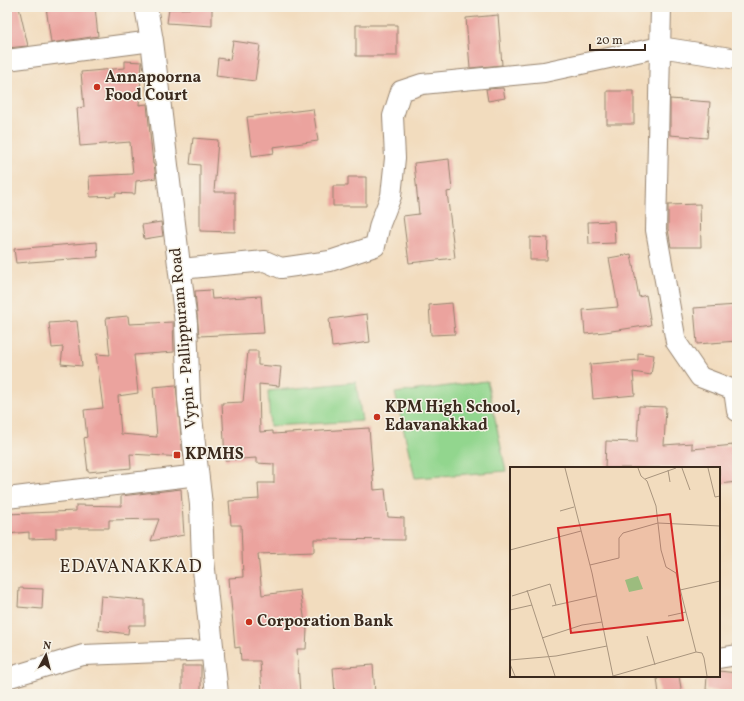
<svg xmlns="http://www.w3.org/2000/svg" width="744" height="701" viewBox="0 0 744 701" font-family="Vollkorn,serif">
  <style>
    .green { fill: #92d68e; stroke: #668056 }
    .building { fill: #eba39e }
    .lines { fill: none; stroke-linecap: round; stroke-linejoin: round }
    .minor-casing { stroke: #96836e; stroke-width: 22 }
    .primary-casing { stroke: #96836e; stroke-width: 24 }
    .minor { stroke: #fff; stroke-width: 20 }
    .primary { stroke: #fff; stroke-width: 22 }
    .poi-dot { fill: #c8321e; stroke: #f7f3e8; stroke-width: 1.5 }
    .labels { text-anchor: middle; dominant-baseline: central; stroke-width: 3; stroke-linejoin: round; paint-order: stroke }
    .poi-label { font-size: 16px; font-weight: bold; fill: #3b2a1e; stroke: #f7f3e8; text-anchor: start }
    .street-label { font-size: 16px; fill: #3b2a1e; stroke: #f7f3e8 }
    .quarter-label { font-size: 18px; letter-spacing: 1px; fill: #3b2a1e; stroke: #f7f3e8 }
    .inset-road { fill: none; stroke: #a9957e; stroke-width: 1 }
    .view { fill: #d62828; fill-opacity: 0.15; stroke: #d62828; stroke-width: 2 }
    .inset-edge { fill: none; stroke: #3b2a1e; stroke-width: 2 }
  </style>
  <rect width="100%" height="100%" fill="#f7f3e8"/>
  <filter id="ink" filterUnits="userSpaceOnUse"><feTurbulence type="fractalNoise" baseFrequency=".025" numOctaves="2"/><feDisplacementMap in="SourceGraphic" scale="8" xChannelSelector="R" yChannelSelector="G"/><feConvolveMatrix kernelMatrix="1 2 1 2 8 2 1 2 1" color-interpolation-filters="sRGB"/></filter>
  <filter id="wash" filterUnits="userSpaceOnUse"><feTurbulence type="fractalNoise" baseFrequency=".012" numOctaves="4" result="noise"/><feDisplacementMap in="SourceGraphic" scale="16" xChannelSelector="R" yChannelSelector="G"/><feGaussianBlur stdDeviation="0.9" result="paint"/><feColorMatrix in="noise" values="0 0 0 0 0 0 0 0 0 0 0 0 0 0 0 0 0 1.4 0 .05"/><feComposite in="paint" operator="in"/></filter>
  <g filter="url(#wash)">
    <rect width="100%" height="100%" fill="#f2dcbe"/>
    <!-- green -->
    <path class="green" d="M487,381L506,471L415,478L395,393Z
      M356,382L362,421L270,426L268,391Z"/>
    <g id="blocks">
      <!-- building -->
      <path class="building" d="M7,7H19L28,46L7,48Z
        M46,7H95L98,36L51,43Z
        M212,8V26L167,23L169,9Z
        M498,15L502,65L470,68L466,18Z
        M356,25H397V56H356Z
        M233,41L260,45L255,81L216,76L218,58L230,60Z
        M125,61L142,62L139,105L147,104L153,164H154L156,178L136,181L135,194L115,193L116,196L90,197L89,176L133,174L130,142L80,146L77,108L84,107L81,72L125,68Z
        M503,88L505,98L488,101L486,89Z
        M607,91H634V124H607Z
        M670,99L710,102L707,138L670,135Z
        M313,109L318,141L273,147L274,153L252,156L247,117Z
        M193,138L218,140L214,192H235V232L200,231V165L190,164Z
        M449,159L452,191L447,192L455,258L409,263L403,216L419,214L414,163Z
        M348,177H366V206H333V186H348Z
        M700,204L701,247H671L668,229V205Z
        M614,221L615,243L589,244L588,222Z
        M161,222L163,236L144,239L142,225Z
        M530,237L548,238L547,260H530Z
        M97,242L98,257L16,263L14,249Z
        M631,254L639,297L646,295L651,325L605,332L585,334L583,310L618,307L609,258Z
        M211,290L212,299L261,296L264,333L199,336L195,291Z
        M452,303L455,334L431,335L429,305Z
        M737,305V341L697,344L694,308Z
        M367,314L370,342L332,347L329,319Z
        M128,316L129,324L173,322L174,352L134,355L138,393L118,396L121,434L157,437L153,387L176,385L183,457L130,454L131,468L88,472L84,438L87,437L84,410L103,408L96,354L110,355L106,318Z
        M77,321L82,366L61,364L63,347L52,348L49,323Z
        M248,351H258V365L281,367L279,386L259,384L260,432L273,431V434L369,428L374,490L385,489L388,517L404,518V540L314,539V552L258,554L262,595L300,590L306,629H307L306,649H297L300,694H262L260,661H241L240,647L235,648L229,578L243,577L241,525H231L229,501L259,499L258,483H274V464L256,463V458L225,460L222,403L243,402Z
        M638,353L654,355L651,375L633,372L635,395L593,399L590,364L638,360Z
        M639,406L666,407L664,445L692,443V449L734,445L737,482L719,484V468H605L606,441L637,442Z
        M181,489L184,535L151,541L159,519L109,520V528H56V538L29,539V532L7,534V514L76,511V505L121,506V496Z
        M19,588L43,589L42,609L18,607Z
        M101,596L145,600V625H129L128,634L98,630Z
        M373,665L375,694H335L333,668Z
        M182,666H201V694H182Z
        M719,671L737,673V693L706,690L707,676H719Z
        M673,676H679L682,694H659L657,678Z"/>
    </g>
  </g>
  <g filter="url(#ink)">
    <use href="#blocks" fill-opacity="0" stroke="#96836e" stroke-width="1"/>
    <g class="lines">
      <defs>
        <path id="minor" d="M661,7L656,230L676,342L700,377L734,390L737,411
          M7,60L152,41
          M180,269L265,261L281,268L330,261L375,246L380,224L391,196L395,158L393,116L401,91L422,84L544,72L660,47L737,59
          M7,498L198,475
          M719,658L737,655
          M7,678L83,655L214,650"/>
        <path id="primary" d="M146,7L152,41L186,323L189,400L201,505L203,560L217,694"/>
      </defs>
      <!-- minor casing -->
      <use href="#minor" class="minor-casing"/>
      <!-- primary casing -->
      <use href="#primary" class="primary-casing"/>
      <!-- minor -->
      <use href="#minor" class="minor"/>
      <!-- primary -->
      <use href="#primary" class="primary"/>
    </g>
  </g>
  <!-- markers -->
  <g class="poi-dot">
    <circle cx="97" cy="87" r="4"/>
    <circle cx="377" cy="417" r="4"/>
    <rect x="173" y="451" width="8" height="8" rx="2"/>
    <circle cx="249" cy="622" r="4"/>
  </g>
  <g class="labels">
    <!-- poi labels -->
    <g class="poi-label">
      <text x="105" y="78">Annapoorna<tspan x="105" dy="18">Food Court</tspan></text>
      <text x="385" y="408">KPM High School,<tspan x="385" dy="18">Edavanakkad</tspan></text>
      <text x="185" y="455">KPMHS</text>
      <text x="257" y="622">Corporation Bank</text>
    </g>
    <!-- street labels -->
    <g class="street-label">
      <text transform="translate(184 338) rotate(-95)">Vypin - Pallippuram Road</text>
    </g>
    <!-- quarter labels -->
    <g class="quarter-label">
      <text x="131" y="567">EDAVANAKKAD</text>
    </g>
  </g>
  <!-- overview -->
  <g transform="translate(510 467)">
    <rect width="210" height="210" fill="#f2dcbe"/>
    <path d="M128,109L133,122L119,125L115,113Z" fill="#92d68e"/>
    <path class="inset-road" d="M55,1L82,106L103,209M128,1L131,9L137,14L146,39L151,83L156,100L166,106L186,185L192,186L194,191L197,209M172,1L180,23M198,1L205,30L210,29M158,3L160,15M135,12L166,1M50,44L64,40M0,83L71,64M80,98L109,91V71L113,66L148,56L210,59M17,123L45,209M170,123L210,114M2,129L40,117L46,138M42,139L86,129M0,143L22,138M158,149L176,145M137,169L145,198M32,171L72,158L92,155M0,193L46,189L97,179M0,197L5,209M103,209L186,185"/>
    <path class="view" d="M160,47L173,153L61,166L48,61Z"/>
    <rect width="210" height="210" class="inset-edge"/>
  </g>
  <!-- margin -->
  <rect width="744" height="701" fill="none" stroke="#f7f3e8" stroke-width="24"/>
  <!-- north arrow -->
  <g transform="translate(46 655) rotate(7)" stroke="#f7f3e8" stroke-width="3" paint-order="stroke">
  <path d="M0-3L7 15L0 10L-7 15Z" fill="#3b2a1e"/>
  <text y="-6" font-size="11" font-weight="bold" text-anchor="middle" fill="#3b2a1e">N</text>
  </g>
  <!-- scale -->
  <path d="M590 44v6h55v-6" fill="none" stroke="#3b2a1e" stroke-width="2"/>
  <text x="596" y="44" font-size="12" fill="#3b2a1e" stroke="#f7f3e8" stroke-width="3" paint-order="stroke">20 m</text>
</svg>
